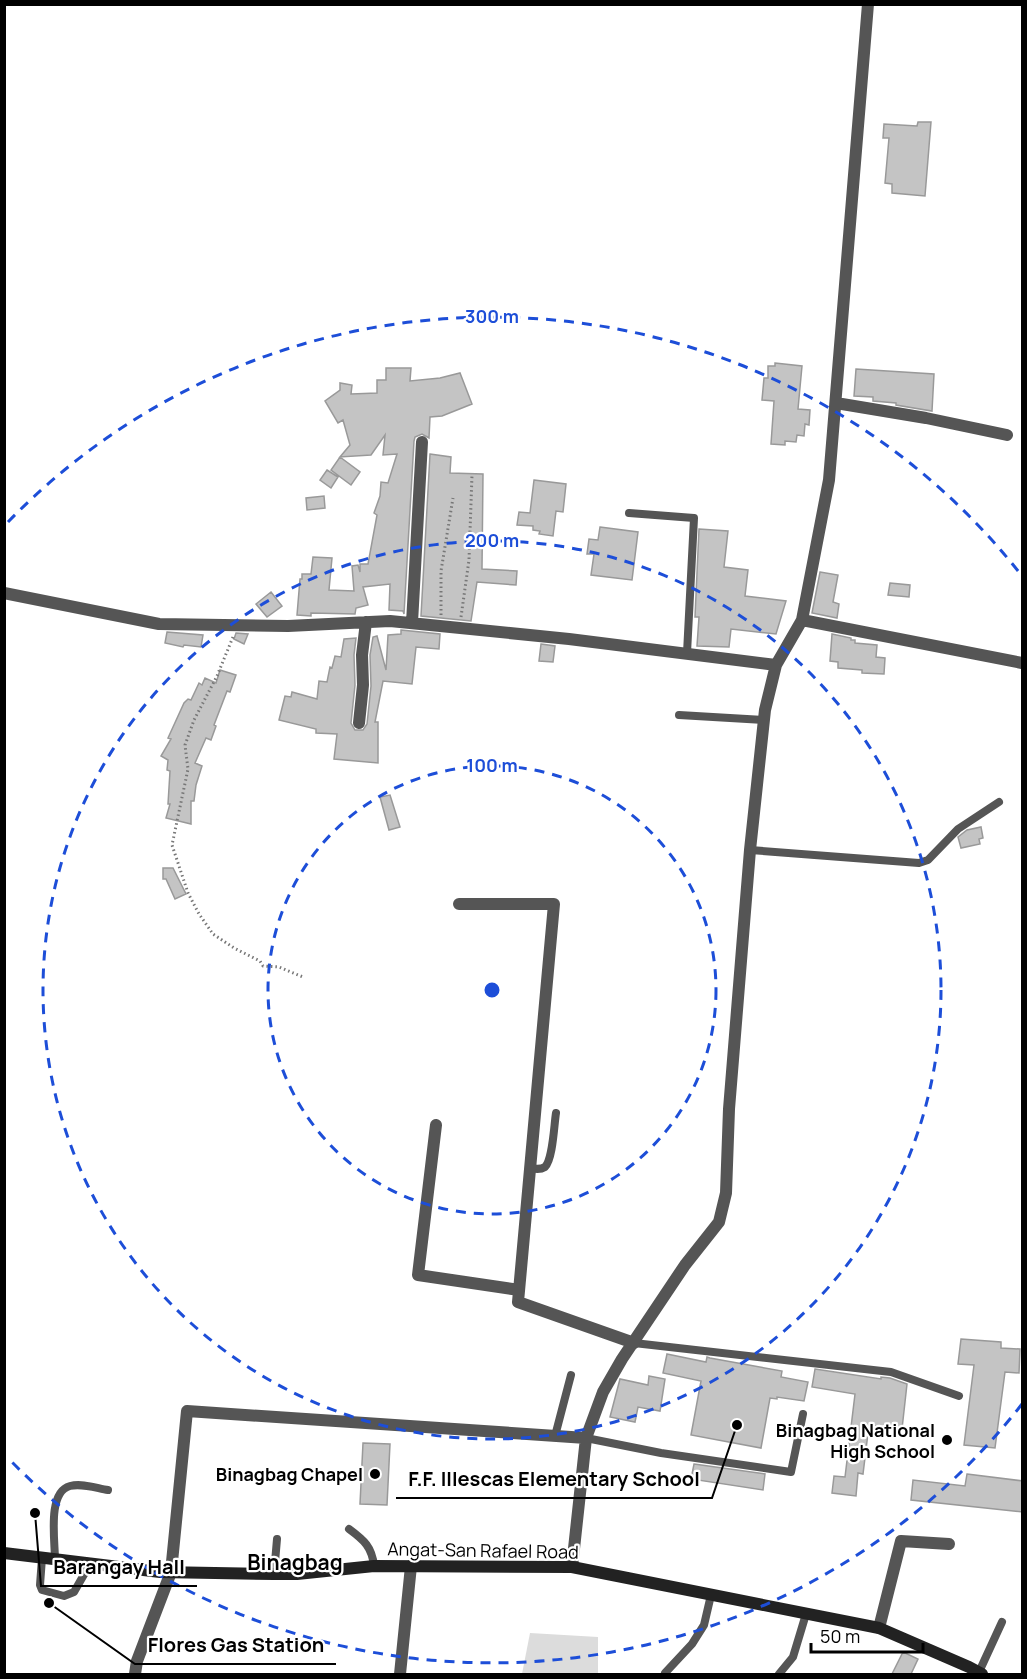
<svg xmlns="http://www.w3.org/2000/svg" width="1027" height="1679" viewBox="0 0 1027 1679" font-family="Manrope,sans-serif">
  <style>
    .green { fill: #dcdcdc }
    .building { fill: #c4c4c4; stroke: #999; stroke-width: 1.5 }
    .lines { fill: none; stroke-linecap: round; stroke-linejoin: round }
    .path { stroke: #777; stroke-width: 3; stroke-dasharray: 1.5 3; stroke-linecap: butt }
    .lane { stroke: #555; stroke-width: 8 }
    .street { stroke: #555; stroke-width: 12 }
    .secondary { stroke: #222; stroke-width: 12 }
    .ring { fill: none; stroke: #1d4ed8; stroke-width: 3; stroke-dasharray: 10 8 }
    .poi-dot { fill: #000; stroke: #fff; stroke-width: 2 }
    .labels { text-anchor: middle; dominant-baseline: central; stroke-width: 4.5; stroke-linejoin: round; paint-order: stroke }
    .poi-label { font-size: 18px; font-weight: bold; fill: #000; stroke: #fff; text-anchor: end }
    .street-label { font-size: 18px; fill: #000; stroke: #fff }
    .quarter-label { font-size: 21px; font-weight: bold; fill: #000; stroke: #fff }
    .centre { fill: #1d4ed8; stroke: #fff; stroke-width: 3 }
    .ring-label { font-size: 18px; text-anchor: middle; font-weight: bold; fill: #1d4ed8; stroke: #fff; stroke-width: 4.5; stroke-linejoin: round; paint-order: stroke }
    .leader { fill: none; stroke: #000; stroke-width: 2 }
    .callout-dot { fill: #000; stroke: #fff; stroke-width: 2 }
    .callout-label { font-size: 20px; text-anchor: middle; font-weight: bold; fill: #000; stroke: #fff; stroke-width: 4.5; stroke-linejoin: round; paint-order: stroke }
  </style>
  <rect width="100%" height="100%" fill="#fff"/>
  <!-- green -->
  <path class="green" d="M530,1633L598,1637V1674H522Z"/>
  <!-- building -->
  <path class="building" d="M918,122H931L925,196L892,193V184L885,183L889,138H883L884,124L917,126Z
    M775,363L802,366L798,409L810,410L809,425L805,424L804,436L797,435L796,442L785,441V445L771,444L774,401L762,400L764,378H768V366H775Z
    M386,368H411L410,381L440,378L460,373L472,404L442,416L430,417L429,438L422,434L415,437L414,441L404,614L403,611L389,610L390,584L363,587L368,605L356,608L355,614L311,613V616L297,615L300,579H302V574H311L313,557L332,558L329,590L354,591L352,566L358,565L360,572V564H368L377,515L374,513L380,496L381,482L388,483L397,454L383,455L385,435L371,455L340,457L350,445L343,420L338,423L325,401L340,390V383L352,385L351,394L377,393V380H386Z
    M856,369L934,374L932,411L896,405V403L873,401V397L854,396Z
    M430,454L451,457L450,473L483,474L482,569L517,571L516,585L477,582L471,621L421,616Z
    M340,457L360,472L351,485L331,470Z
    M327,470L338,477L331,488L320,480Z
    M534,480L566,484L563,512L556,511L553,536L539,534L540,531L533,530V526L517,525L519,512L530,513Z
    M324,496L325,508L307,510L306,498Z
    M600,527L638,532L632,580L591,575L594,554H587L589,539L598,540Z
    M699,529L728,531L724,567L748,570L745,596L786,601L776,634L731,629L729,647L697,646L699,617H695Z
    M820,572L838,575L833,602L839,604L837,618L812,613Z
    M890,583L910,585L909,597L888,595Z
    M271,592L282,606L267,617L256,604Z
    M401,630L440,634L439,649L416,647L412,684L383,681L375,722H378V763L334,759L337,734L316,733V729L279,720L285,696L291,697L292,692L317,699L319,681L327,682L330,667L332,668L335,656L341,657L344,639L356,638L354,655L355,685L351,723L355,730H363L367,724L371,686L370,655L373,637L377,636L386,670L388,635L401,634Z
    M167,632L203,635L201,647L184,645L183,647L165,643Z
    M236,633L248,634L244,644L234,639Z
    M832,634L851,638V640H855V643L877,645L876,657L885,658L884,674L862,673V670L838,668V662L830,661Z
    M541,644L555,646L553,662L539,661Z
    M220,670L236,675L230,692L227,691L214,725L216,726L211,740L206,738L195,763L202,766L196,785L194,801H191V824L166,818L170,804H168L170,771L167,770L168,760L161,756L171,739L168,738L184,703L188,699L191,700L199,683L202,685L205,678L216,683Z
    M390,795L400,827L389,830L380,797Z
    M981,827L983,838L979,839L980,844L961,848L958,837L967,830Z
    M163,868H173L186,894L175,899L166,879H163Z
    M961,1339L1001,1342V1348L1020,1349L1019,1373L1005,1372L995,1448L964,1445L974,1365L958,1364Z
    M667,1354L706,1362L707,1357L710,1358L782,1371L781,1377L808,1382L804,1401L777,1397V1399L770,1398L761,1448L691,1435L701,1381L663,1373Z
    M815,1369L881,1379V1377L890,1378L907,1384L902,1429L869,1425L863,1474L858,1473L856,1496L832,1493L834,1476L845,1477L855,1394L812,1387Z
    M649,1376L665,1379L660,1411L638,1407L635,1422L610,1417L620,1379L648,1385Z
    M363,1443L390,1444L387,1505L360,1504Z
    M694,1464L765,1474L763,1490L691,1479Z
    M967,1474L1023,1481V1512L911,1500L913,1480L965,1486Z
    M903,1652L918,1659L911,1674H892Z"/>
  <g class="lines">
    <!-- path -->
    <path class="path" d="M441,615V571L453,498
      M461,617L469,560L472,475
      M233,637L217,676L194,720L185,745L188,769L172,845L188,893L199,914L213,934L234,948L260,961L263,966L279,967L303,977"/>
    <!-- lane -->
    <path class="lane" d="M629,513L694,518L687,653
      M679,715L764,720
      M750,850L919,863L928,860L958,829L999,802
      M530,1168C535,1169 540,1170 545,1167C553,1159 554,1125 556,1113
      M634,1343L891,1372L959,1396
      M555,1436L571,1375
      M586,1438L661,1453L791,1472L803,1414
      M349,1529C364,1540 372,1547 374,1566
      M42,1558L40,1585L42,1590L64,1596L74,1592L90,1564
      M55,1560C55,1541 47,1492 70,1486C82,1483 96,1488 108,1490
      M274,1574L277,1539
      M979,1672L1002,1622
      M665,1673L692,1644L704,1625L711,1595
      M779,1674L793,1657L806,1614"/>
    <!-- street -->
    <path class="street" d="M836,403L926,418L1007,435
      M4,593L159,624L288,626L390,621L569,639L776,665
      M802,620L1022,663
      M412,623L422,442
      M359,723L363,685L362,655L366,622
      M459,904H554L518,1302L634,1343
      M436,1125L418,1275L519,1290
      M572,1567L586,1438L603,1392L622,1359L685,1265L719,1222L726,1193L729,1109L750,850L765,710L776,665L802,620L829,480L868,4
      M879,1628L901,1541L949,1544
      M135,1674L137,1661L171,1572L187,1411L586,1438
      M400,1674L411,1566"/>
    <!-- secondary -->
    <path class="secondary" d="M4,1553L160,1572L274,1574H297L374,1566L572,1567L879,1628L969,1667L982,1674"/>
  </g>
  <!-- distance rings -->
  <g class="ring">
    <circle cx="492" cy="990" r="224"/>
    <circle cx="492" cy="990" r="449"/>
    <path d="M1022 1404A673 673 0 0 1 8 1458M8 522A673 673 0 0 1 1022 576"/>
  </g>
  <!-- markers -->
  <g class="poi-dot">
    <circle cx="947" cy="1440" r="6"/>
    <circle cx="375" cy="1474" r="6"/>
  </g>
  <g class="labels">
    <!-- poi labels -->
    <g class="poi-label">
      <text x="935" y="1430">Binagbag National<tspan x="935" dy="21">High School</tspan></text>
      <text x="363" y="1474">Binagbag Chapel</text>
    </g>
    <!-- street labels -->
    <g class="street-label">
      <text transform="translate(483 1550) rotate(1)">Angat-San Rafael Road</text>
    </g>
    <!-- quarter labels -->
    <g class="quarter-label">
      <text x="295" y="1562">Binagbag</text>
    </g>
  </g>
  <circle cx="492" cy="990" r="9" class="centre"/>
  <g class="ring-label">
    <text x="492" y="323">300 m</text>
    <text x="492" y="547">200 m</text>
    <text x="492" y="772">100 m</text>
  </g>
  <!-- callouts -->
  <path class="leader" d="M737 1425L712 1498H396M35 1513L41 1586H197M49 1603L135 1664H336"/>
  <g class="callout-dot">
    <circle cx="737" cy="1425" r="6"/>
    <circle cx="35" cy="1513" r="6"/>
    <circle cx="49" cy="1603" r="6"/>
  </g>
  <g class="callout-label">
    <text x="554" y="1486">F.F. Illescas Elementary School</text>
    <text x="119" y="1574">Barangay Hall</text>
    <text x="236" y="1652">Flores Gas Station</text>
  </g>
  <!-- border -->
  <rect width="1027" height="1679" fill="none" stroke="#000000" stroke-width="12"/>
  <!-- scale -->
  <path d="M811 1643v9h112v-9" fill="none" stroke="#000000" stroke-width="3"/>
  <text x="820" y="1643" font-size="18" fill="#000000" stroke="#ffffff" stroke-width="4.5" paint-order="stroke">50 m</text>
</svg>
